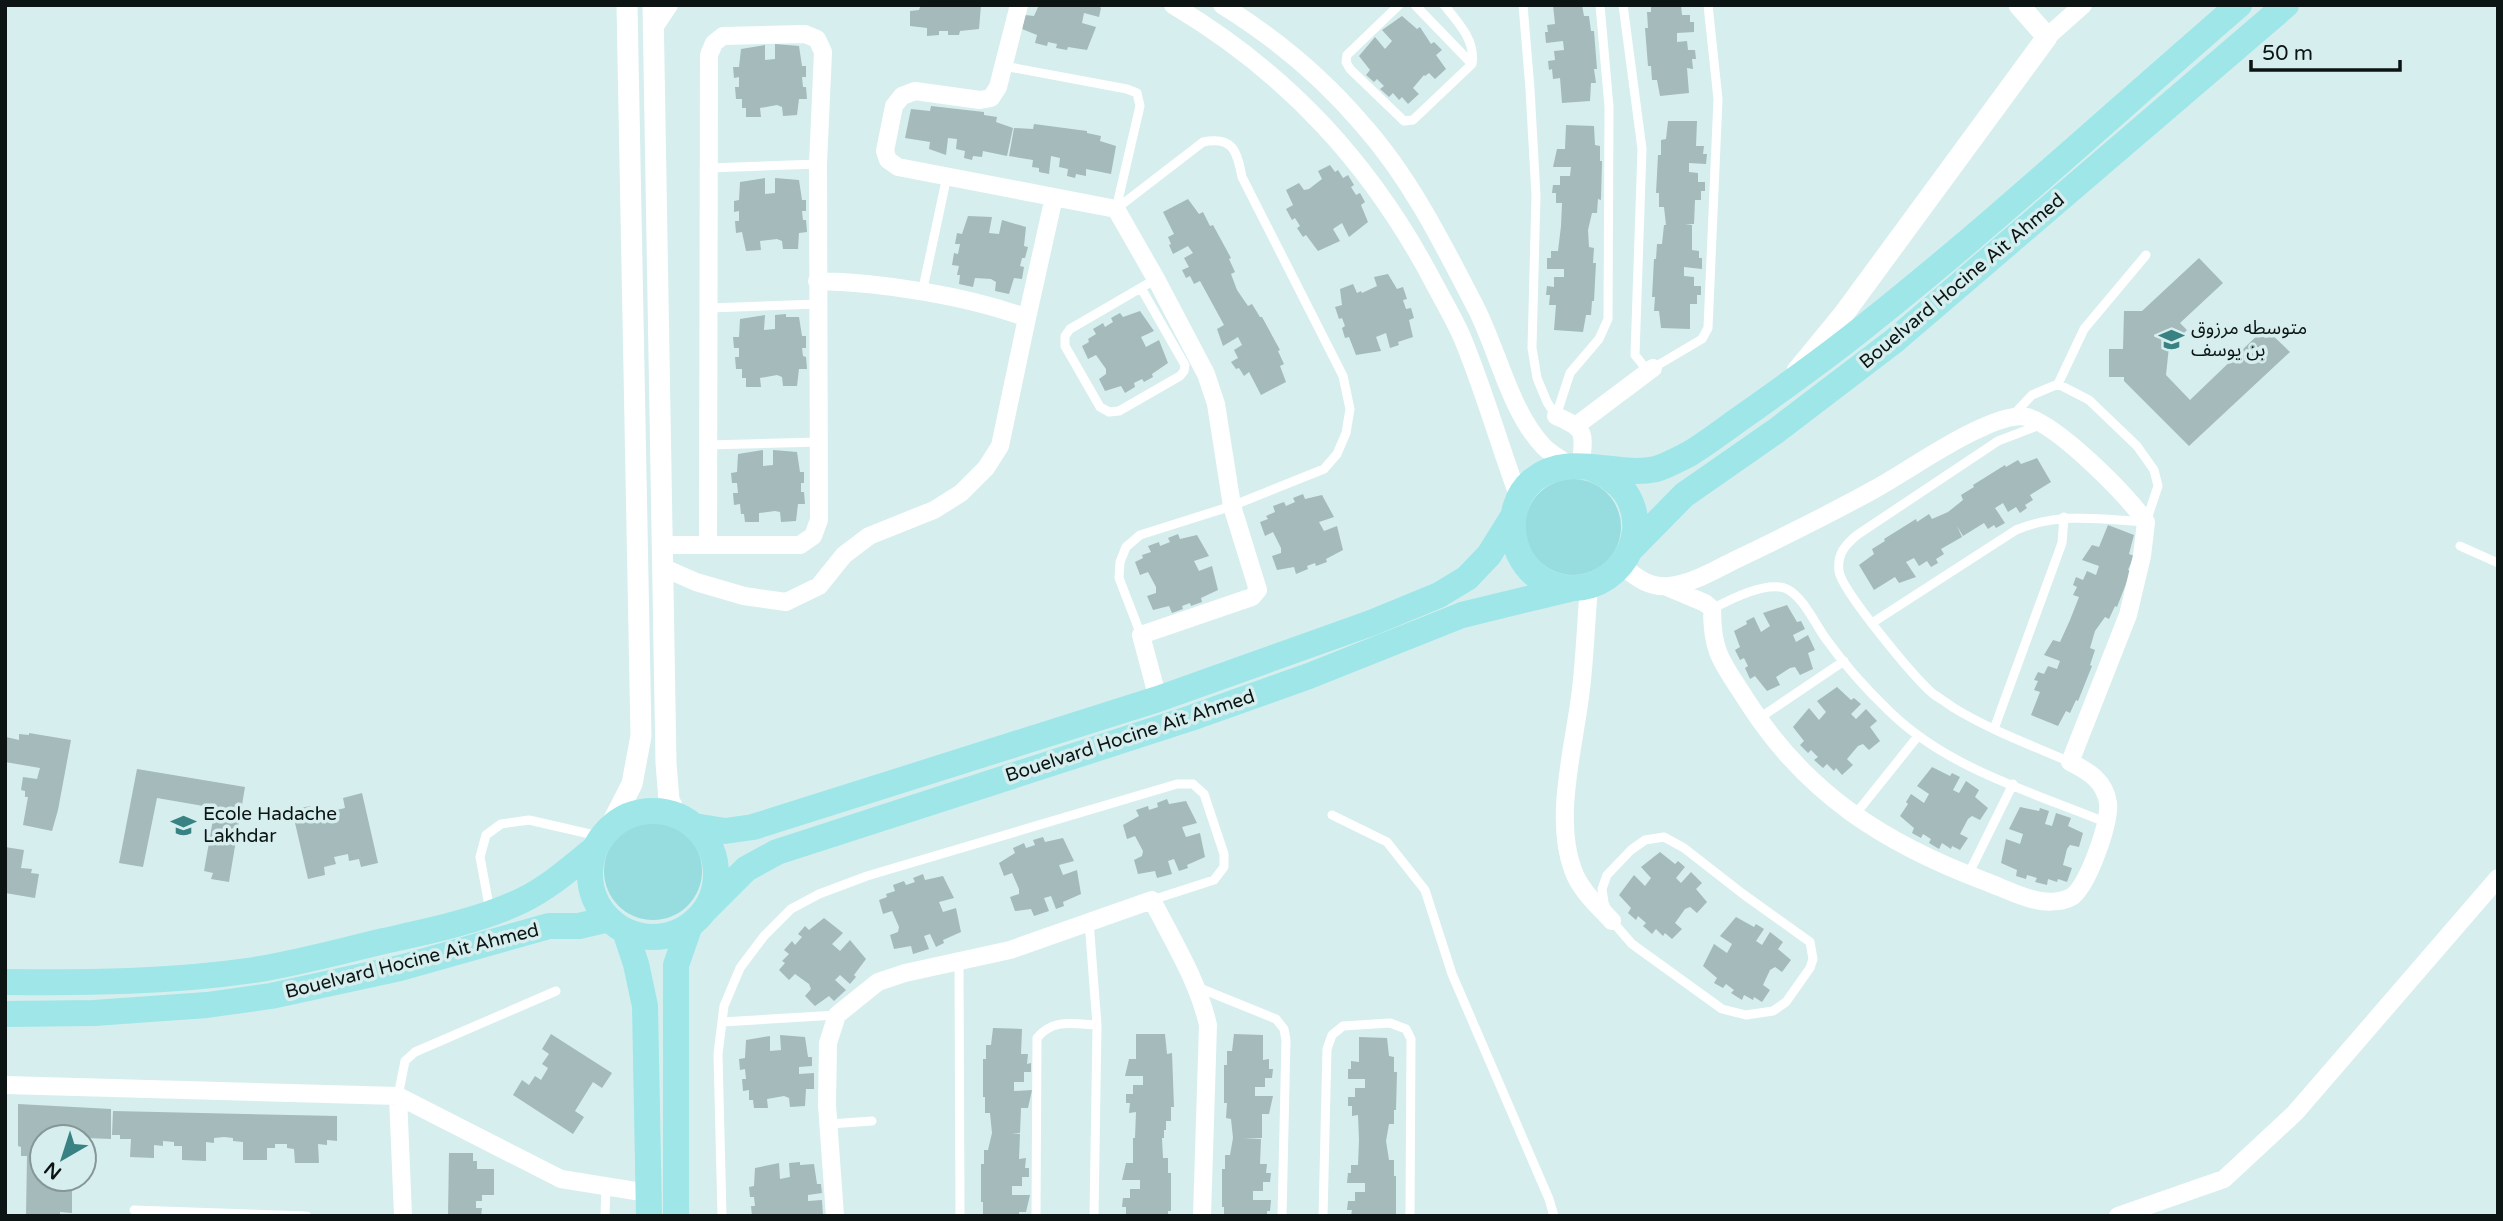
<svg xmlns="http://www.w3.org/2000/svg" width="2503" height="1221" viewBox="0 0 2503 1221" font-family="'Varela Round','Noto Sans Arabic',sans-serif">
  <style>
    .green { fill: #97dddf }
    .building { fill: #a4babb }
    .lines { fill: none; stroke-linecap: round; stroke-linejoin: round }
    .service { stroke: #fff; stroke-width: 9 }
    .minor { stroke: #fff; stroke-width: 18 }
    .tertiary { stroke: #fff; stroke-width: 21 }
    .primary { stroke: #9ee6e8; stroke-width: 26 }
    .labels { text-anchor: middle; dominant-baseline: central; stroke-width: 7; stroke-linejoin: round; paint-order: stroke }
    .street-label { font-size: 19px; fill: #0c1414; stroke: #d7eeef }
    .poi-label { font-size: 19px; fill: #0c1414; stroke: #d7eeef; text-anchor: start }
  </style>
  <rect width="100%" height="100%" fill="#d7eeef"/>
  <!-- green -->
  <path class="green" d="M1525 527a48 48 0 1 1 96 0a48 48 0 1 1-96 0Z
    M604 871a49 49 0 1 1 98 0a49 49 0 1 1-98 0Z"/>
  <!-- building -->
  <path class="building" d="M921,5H981L979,29L960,31L959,35H948V31H939V35L927,36V28L910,26V11L919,10Z
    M1039,5H1098L1101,8L1099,17L1084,13L1082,23L1096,27L1087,50L1068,47L1067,50L1056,48L1057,44L1048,42L1047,46L1035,43L1037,35L1022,29L1025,15L1034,16Z
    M1553,5H1582L1584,16H1589L1591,31H1594L1597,69H1594L1596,83H1591L1590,101L1562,103L1560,78L1553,79L1552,69L1549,70L1548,61L1555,60L1554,51L1564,50L1563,41L1546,43L1545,32H1548L1547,25L1555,24Z
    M1651,5H1681L1682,15H1690V22H1694V32L1677,33V42L1687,41L1688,50H1695L1696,59H1692L1693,69L1687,68L1689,93L1660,96L1657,80H1652L1651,66H1648L1645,28H1648L1647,12H1651Z
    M1402,16L1417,29L1420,27L1431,44L1434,42L1442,50L1436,55L1446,69L1435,79L1429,73L1425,76L1424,75L1413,88L1419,94L1408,104L1402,97L1399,100L1393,93L1389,97L1380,89L1384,86L1377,79L1374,82L1366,75L1370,70L1359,56L1375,37L1385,49L1392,41L1382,30Z
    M775,44L799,46L802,66H806V77H802L803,87H806L807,99H799L797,115L783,116L782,107L777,105L760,108L761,117H746V108H742V99H736L735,87H739V77L734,78L733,67H739L741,49L765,45V60L775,59Z
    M931,106L984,112V115L997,117L996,122L1013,128L1007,156L983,151L982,157L973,156L972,160L964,158L965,151L956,149L957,139L948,138L946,155L929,149L930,142L905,138L911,109L930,111Z
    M1668,121H1697L1696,146H1704L1703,154H1707L1706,164L1689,163V172L1698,173V182H1705V191H1701V200H1695L1694,224H1685L1692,225V250L1699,251V258H1702V269L1684,267V276L1694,277V286H1701V295H1697V304H1690V329L1661,328L1659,311H1654L1655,297H1652L1654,259H1656L1657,244H1662L1664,225H1666L1664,207H1659V193H1656L1658,155H1661V140L1666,139Z
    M1034,124L1087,131V133L1101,136L1100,141L1116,146L1111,174L1086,169V176L1076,174L1075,178L1067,176L1068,169L1059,167L1060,158L1051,156L1049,174L1039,172V168L1032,167L1033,160L1009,156L1014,128L1033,129Z
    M1566,125L1594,126L1595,145L1600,146V161H1602L1601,200L1598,199L1597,213H1592L1588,230L1589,247L1594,248L1593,263H1596L1594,301H1592L1591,315H1586L1583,332L1554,330L1556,305H1549L1550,295H1546L1547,286L1554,287V277H1564V269H1547V258H1551V251H1558L1561,226L1562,203H1556V193H1552L1553,185H1560V176H1570L1571,167H1553L1557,149H1565Z
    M1330,165L1335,172L1338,170L1343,178L1348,175L1354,185L1351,187L1356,195L1360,193L1365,202L1361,205L1368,222L1349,237L1342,223L1333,229L1340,241L1318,251L1306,235L1303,237L1297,228L1300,226L1295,218L1292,220L1286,209L1293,205L1286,190L1299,183L1304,190L1309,189L1322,179L1318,171Z
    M765,178V194L775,193V178L799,180L802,200H806V211H802L803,220H806L807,232L799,233L798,249H783L782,241L777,239L760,241L761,250L746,251L742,232L736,233L735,221H739V211L734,212V201L739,200L740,182Z
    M1188,199L1199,214L1203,212L1210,226L1213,225L1231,258L1229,259L1235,272L1231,274L1237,290L1248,306L1252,304L1260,317H1262L1280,350L1278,351L1284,364L1280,366L1286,382L1261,395L1249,372L1244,376L1239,368L1236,369L1231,362L1238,358L1234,350L1242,345L1238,337L1223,346L1217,329L1224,325L1200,281L1194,284L1190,276L1186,278L1182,270L1189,267L1184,258L1193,253L1188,246L1173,254L1169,245L1171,244L1168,237L1174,234L1163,212Z
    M968,216L992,217L989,233L999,234L1002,220L1026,227L1024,246L1028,247L1025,258H1022L1020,266L1024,267L1022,279L1014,278L1009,294L995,291L996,282L991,279L975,278L973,287L959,284L960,275H957L959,266L952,265L954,253L958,254L960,244H955L957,233L962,234Z
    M2199,258L2223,283L2180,323L2187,330L2178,339L2170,337L2166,375L2190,400L2265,328L2290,352L2189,446L2124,381V377H2109V349H2123L2124,311H2142Z
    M1388,274L1397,289L1403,287L1407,299L1403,300L1406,309L1411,308L1414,318L1409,320L1413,337L1398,342L1399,345L1390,348L1386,333L1376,337L1381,351L1356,355L1349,337L1345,338L1342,328L1345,326L1342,318L1339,319L1335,307L1342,305L1340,289L1353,284L1357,293L1361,291L1362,293L1377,286L1374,277Z
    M1140,311L1154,331L1141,337L1146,347L1159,340L1168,363L1152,374L1153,377L1144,382L1142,379L1134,383L1135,387L1125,393L1121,386L1105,391L1099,379L1106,374V369L1096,355L1088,359L1082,346L1089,342L1088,339L1096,334L1093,329L1103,323L1105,327L1113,322L1111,318L1120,313L1123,317Z
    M786,314V317H799L802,336H806V348H802L803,356L806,357L807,369H799L797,386H783L782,377L777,375L760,378L761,387H746V378H742V369H736L735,357H739V348H734L733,337H739L740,319L765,315L764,330L775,329V315Z
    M763,450V466L773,465V450L797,452L800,472H804V483H801V492H804L805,504H798L796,521L781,522L780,512L775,511L759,513V522H745L744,514H741L740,504L734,505L733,493H738L737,483H732L731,473L737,472L738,454Z
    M2037,458L2051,482L2030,495L2033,500L2025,505L2027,508L2020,513L2016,507L2008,512L2003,503L1995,508L2005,523L1996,528L1994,525L1988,529L1984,523L1963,536L1957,526L1962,537L1941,549L1944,554L1936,559L1938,563L1931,567L1927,561L1919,566L1914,558L1906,562L1916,577L1899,583L1895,577L1874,590L1859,565L1874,554L1872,549L1885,541L1884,539L1916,519L1917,522L1929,514L1932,519L1948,512L1963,500L1961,495L1974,487L1973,485L2005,465L2006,467L2018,460L2021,464Z
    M1303,494L1305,499L1322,495L1334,517L1319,522L1324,531L1337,526L1343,550L1326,559L1327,562L1316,566L1315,563L1307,566L1308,569L1296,574L1294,567L1277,570L1272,556L1281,553V548L1273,532L1265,536L1260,522L1268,519L1266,516L1275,512L1273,506L1284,502L1286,506L1295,502L1293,498Z
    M2108,525L2134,535L2129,554L2134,556L2128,570L2131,571L2117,607L2115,606L2109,619L2105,617L2095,631L2090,648L2095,650L2090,665L2092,666L2078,701L2076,700L2070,713L2066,711L2058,726L2031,715L2040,692L2034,690L2038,681L2034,680L2038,672L2044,674L2048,666L2057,669L2060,661L2044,655L2053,640L2060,642L2070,620L2079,597L2073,595L2077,587L2073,585L2076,577L2083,580L2087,571L2096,575L2099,566L2082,560L2092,545L2099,547Z
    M1178,534L1180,539L1197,535L1209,556L1194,561L1199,571L1212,566L1218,590L1201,598L1202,602L1191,606L1190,603L1182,606L1183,609L1172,613L1169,606L1153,610L1147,596L1156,593V587L1148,572L1140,575L1135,562L1143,558L1142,555L1151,552L1148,546L1159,542L1160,546L1170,542L1168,538Z
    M1787,605L1797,622L1801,621L1805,629L1793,635L1796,642L1808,635L1815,650L1808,653L1813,669L1800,675L1795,667L1790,668L1776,677L1780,685L1767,691L1755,676L1750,679L1745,668L1748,666L1744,658L1740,660L1735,650L1740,647L1734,631L1747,624L1746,621L1754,617L1761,632L1770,626L1763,613Z
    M1837,687L1851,700L1854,698L1861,704L1851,714L1856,719L1866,709L1877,721L1870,727L1880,741L1869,750L1863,744L1858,746L1847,759L1853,765L1842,775L1836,768L1834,771L1827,764L1823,768L1814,760L1818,757L1811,750L1808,753L1800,745L1804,741L1793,727L1809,708L1819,720L1826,712L1817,701Z
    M29,733L71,740L58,810L52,831L23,825L28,797H25V791L21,790L23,777L37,779L40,768L5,762L6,737L19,740V734L29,735Z
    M1932,767L1950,776L1952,773L1960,777L1953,790L1959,793L1966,781L1979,790L1975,797L1988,808L1980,820L1972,816L1968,819L1960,834L1968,838L1960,850L1952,846L1951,849L1942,843L1939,849L1929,843L1931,839L1923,834L1921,838L1912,833L1914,828L1900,816L1908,804L1906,802L1911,794L1924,803L1929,794L1917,786Z
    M137,769L245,787L229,882L211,879L213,873L204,871L215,808L157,798L143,867L119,863Z
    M362,793L378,863L361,867L359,859L349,861L348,854L334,857L336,864L324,867L325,875L308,879L292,810L310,806L312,816L345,808L343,798Z
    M1167,799L1169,804L1186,801L1197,823L1182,827L1186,837L1200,833L1205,857L1187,865L1188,868L1179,871L1174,859L1168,861L1172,874L1157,878L1155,871L1138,874L1134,860L1142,856L1143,851L1135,836L1127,839L1123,825L1139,816L1136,810L1148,806L1149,810L1158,807L1157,803Z
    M2020,807L2039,811L2040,808L2049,811L2045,824L2052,826L2056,813L2071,818L2068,826L2083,833L2079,847L2070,845L2067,849L2063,865L2072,868L2067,882L2058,879L2057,882L2048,879L2047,885L2035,882L2037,878L2027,875L2026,879L2016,876L2017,870L2001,863L2006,839L2020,844L2023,834L2009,829Z
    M1043,837L1045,842L1063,838L1074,861L1059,865L1063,875L1077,870L1081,894L1063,902L1064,906L1056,909L1051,896L1044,898L1049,911L1034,916L1031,909L1015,911L1010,897L1019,894V889L1012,873L1004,876L999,863L1015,853L1013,848L1024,843L1026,848L1035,845L1033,840Z
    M5,847L24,850L21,868L32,869L31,873L39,874L35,898L5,893Z
    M1660,852L1675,864L1678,861L1685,867L1676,878L1681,883L1691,872L1702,883L1696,889L1707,902L1697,913L1690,907L1685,909L1675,923L1682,929L1672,939L1665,933L1663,936L1656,929L1652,934L1643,926L1646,923L1638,916L1636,920L1628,913L1631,908L1619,895L1634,875L1645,886L1651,878L1641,867Z
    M923,874L925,880L943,876L954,898L939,902L943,912L956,908L961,932L943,940L944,943L936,947L930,934L924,936L929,949L913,954L911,946L894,949L890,935L898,932L899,927L892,911L883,914L879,900L887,897L886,894L895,891L893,885L904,881L906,885L915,882L913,878Z
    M1736,917L1754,927L1756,924L1764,929L1756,941L1762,945L1770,932L1783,942L1778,949L1791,960L1782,972L1775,967L1770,970L1763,985L1770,990L1762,1002L1754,997L1753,1000L1744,995L1742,1000L1731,993L1734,990L1726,984L1723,988L1714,983L1717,978L1703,966L1714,944L1727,953L1732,944L1720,936Z
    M824,918L843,933L832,944L840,951L850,940L866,959L854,975L856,977L850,984L840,975L835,980L846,990L834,1001L829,996L815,1006L805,996L811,989L809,984L795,974L789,980L779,970L785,963L782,961L789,954L784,950L792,941L795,945L802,937L798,934L805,926L809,930Z
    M993,1028L1022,1029L1021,1054H1028L1027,1064L1031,1063V1072H1024V1082H1014V1091L1032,1090L1028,1108H1021L1020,1133H1012L1020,1134L1019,1159L1026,1158L1025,1168H1029V1177H1022V1186H1012V1195H1030L1026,1212H1019V1216H983V1202H981V1164H984V1150H988L992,1133L990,1113H985V1097H983V1059H986V1045H991Z
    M551,1034L612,1073L602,1088L593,1082L575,1111L584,1117L573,1134L513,1095L522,1080L529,1085L535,1076L541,1080L548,1068L542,1064L549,1054L542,1049Z
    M1136,1034H1165L1167,1054L1172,1053L1174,1107H1171V1121H1166V1130H1164V1138H1162L1163,1158H1168V1173H1171V1211H1168V1216H1126V1207H1122L1123,1198H1130V1189H1140V1180H1122L1126,1163H1133V1138H1135L1136,1112L1129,1113L1130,1103H1126V1094H1133V1085H1143V1076H1125L1129,1059H1136Z
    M1234,1034L1263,1035V1060L1269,1059V1069H1273L1272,1078H1265V1087H1255V1096H1273L1269,1114H1262V1138H1243L1261,1139L1260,1164H1267L1266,1173H1271L1270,1182H1263V1191H1253V1200H1271L1270,1211H1267V1216H1224V1207H1222V1169H1225V1155H1230L1233,1138L1231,1119L1226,1118L1227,1103H1224V1065H1227V1051H1232Z
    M780,1035L805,1037L808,1057H812V1066L799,1067V1074L814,1073V1089H806L805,1106L790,1107L789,1098L784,1096L767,1099L768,1108H754L753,1100H749V1090L743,1091L742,1079H746L745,1069L740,1070L739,1059L745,1058L746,1040L770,1036V1051L781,1050Z
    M1359,1037L1387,1038L1389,1056L1394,1057V1072H1397L1396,1110H1394V1124H1389L1386,1141L1389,1160H1394V1176H1396V1214L1393,1216H1351L1352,1210H1347L1348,1201H1355V1192H1365V1183H1347L1348,1173H1351V1165H1358L1359,1140L1358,1115L1352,1116V1106H1348V1097H1355V1088H1365V1079H1348V1069H1351V1061L1359,1062Z
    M18,1104L111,1109V1139L62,1137V1131H51V1137H42V1179H54V1189H72V1213L60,1212V1216H26L27,1156H21V1147L18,1146Z
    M113,1111L337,1116V1141L327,1140V1145L318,1144L319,1163H295L294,1149L287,1148V1144H275V1148H267V1160H243V1142L233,1141V1138L224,1137L214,1138V1143L206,1142V1161L182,1160V1146H174V1142L163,1141V1146L154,1145V1158L130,1157L131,1139H120V1135H112Z
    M449,1153H473V1161H477V1169H494V1195H482V1201H476V1208H482L481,1216H448Z
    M800,1162V1165L814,1164L817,1184H821L822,1193L808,1195V1201L822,1200L823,1216H752L751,1206H755L754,1197H750L749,1187L754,1186L755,1168L779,1163L780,1179L790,1177L789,1163Z"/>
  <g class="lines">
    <!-- service -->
    <path class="service" d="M1399,5L1347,55L1346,62L1350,69L1404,121L1413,120L1472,64C1476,41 1458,22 1444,5
      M1415,5L1472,64
      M1523,5L1530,89L1536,196L1532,348L1537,378L1547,402L1556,416
      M1623,5L1642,149L1635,355L1643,365L1653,368L1702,339L1708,328L1718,99L1708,5
      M1004,66L1127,89L1137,93L1140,106L1116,209
      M710,168L818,164
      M1116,209L1203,142C1233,136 1237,151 1242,177L1343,376L1350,409L1346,433L1337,454L1324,469L1232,506L1140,535L1126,547L1120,562L1119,578L1141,635
      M1141,288L1185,365L1184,371L1180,376L1119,411L1109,412L1100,407L1065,346V336L1070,329L1156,279
      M922,293L947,176
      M710,308L818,304
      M2058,384L2084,329L2146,255
      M1556,416L1570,373L1599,339L1608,319L1609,107L1600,5
      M2040,425L1998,441L1857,535C1845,545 1837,554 1839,571C1841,590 1914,677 1932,693C1939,698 1947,703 1954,708C1990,730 2031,745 2070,762
      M708,445L819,442
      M2460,546L2498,563
      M1712,609C1729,600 1767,580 1787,589C1804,598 1815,624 1826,639C1844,664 1866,689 1889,711C1947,768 2031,792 2105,822
      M1872,623L2016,530C2059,512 2100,519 2146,522L2158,486L2154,470L2137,446L2089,400L2058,384L2032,395L2013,415
      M1758,719L1844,661
      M1994,729L2062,543L2064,517
      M1332,815L1387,842L1425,890L1452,974L1549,1199L1554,1216
      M1854,816L1918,736
      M1664,837L1684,848L1743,894L1810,942L1813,959L1810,968L1786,1002L1773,1011L1746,1015L1722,1009L1632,944L1612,921L1604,903L1602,889L1607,875L1631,850L1645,840Z
      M1968,875L2013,784
      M490,911L480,857L486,835L501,824L529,820L603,837
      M1089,921L1097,1025L1094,1216
      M959,961L960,1216
      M1197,987L1276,1019L1284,1029L1286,1040L1282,1216
      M722,1022L837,1015
      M398,1096L405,1061L415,1052L556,991
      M829,1124L872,1121
      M134,1210L307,1216
      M605,1216L606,1185
      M722,1216L718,1054L724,1006L740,968L764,936L791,909L819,894L867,876L1177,784H1193L1204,794L1224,854V867L1214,880L1152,900
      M1036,1216L1037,1038C1053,1018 1073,1024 1097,1025
      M1323,1216L1327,1049L1332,1035L1343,1026L1390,1023L1406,1029L1411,1039L1410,1216"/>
    <!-- minor -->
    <path class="minor" d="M1019,5L998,87L991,98L980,100L915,91L902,96L894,106L885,151L888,160L898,167L1116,209L1156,279L1206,374L1216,404L1232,506L1258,590L1252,597L1141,635L1158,699
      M1173,5C1289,74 1373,166 1435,285C1444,302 1454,319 1462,337C1484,390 1499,444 1519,498
      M1222,5C1274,37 1324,79 1363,125C1411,179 1444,246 1477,310C1498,352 1511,413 1544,447C1551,454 1562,460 1570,465
      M653,29L669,5
      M2047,37L2083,5
      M817,281C880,282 968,296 1027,318L1054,197
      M1556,416C1589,430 1583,434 1581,467
      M1577,425L1653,368
      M662,545H800L813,536L819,520L818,164L823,52L817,39L805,34L723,36L714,43L709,55L708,544
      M1622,566C1636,577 1649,588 1669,586C1691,584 1713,571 1733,561C1781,538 1828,515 1875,489C1909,470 1946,443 1981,428C1994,422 2013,414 2027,417C2059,426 2126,494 2146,522L2142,556L2128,615L2070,762C2088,771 2105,781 2108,803C2110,823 2089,882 2073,896C2070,898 2062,901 2058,901C2035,905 2008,890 1987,882C1885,844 1806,794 1747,701C1723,663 1712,655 1712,609L1705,603L1667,587
      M662,567L696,582L744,596L786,602L819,586L844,555L869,536L934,510L961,493L986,468L1000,446L1027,318
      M1589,587C1586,621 1585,655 1581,689C1575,744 1553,817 1573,870C1580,890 1598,906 1612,921
      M5,1085L398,1096L561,1179L648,1193
      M398,1096L403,1216
      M835,1216L827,1105L828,1043L837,1015L878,982L905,973L1010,950L1152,900C1173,941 1198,981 1208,1025L1202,1216
      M2118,1216L2224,1179L2295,1113L2498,878"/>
    <!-- tertiary -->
    <path class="tertiary" d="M653,5L666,763L669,800L676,815
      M1797,371L1843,315L2047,37L2019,5
      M611,825L632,784L641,736L627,5"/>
    <!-- primary -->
    <path class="primary" d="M1591,468C1604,474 1616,480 1625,492C1658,541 1606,605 1551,584C1510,569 1499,509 1533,480C1569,451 1615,478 1656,469C1666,466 1679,459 1689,454C1709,442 1729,426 1748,413C1789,384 1830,355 1869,323C1996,222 2116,111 2239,5
      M1631,549L1684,495L1776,431L1894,341L2286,5
      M590 874a63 63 0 1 1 126 0a63 63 0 1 1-126 0Z
      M694,826L725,831L753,827L1158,699L1371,623L1439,595L1467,578L1489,555L1512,518
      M705,910L746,869L777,852L1191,718L1309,676L1462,615L1569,589
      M625,931L636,964L645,1006L649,1216
      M5,982C88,983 172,982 254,970C298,963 341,951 384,941C429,931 478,921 521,901C548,888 571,868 594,849
      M5,1014L94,1013L207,1005L271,996L400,968L549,926H579L609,919
      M676,1216V965L690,925"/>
  </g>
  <!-- icons -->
  <defs>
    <symbol id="school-bare" viewBox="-9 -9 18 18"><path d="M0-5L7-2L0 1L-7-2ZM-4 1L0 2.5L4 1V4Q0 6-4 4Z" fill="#398284" stroke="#d7eeef" stroke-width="2.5" paint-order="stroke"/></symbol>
  </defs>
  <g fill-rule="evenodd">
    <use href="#school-bare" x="2154" y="322" width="35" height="35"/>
    <use href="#school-bare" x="166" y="808" width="35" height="35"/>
  </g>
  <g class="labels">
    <!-- street labels -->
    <g class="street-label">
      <text transform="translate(1962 281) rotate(-40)">Bouelvard Hocine Ait Ahmed</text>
      <text transform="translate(1130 736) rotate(-18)">Bouelvard Hocine Ait Ahmed</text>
      <text transform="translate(412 961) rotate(-14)">Bouelvard Hocine Ait Ahmed</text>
    </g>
    <!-- poi labels -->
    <g class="poi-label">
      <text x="2191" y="328">متوسطه مرزوق<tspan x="2191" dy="22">بن يوسف</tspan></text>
      <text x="203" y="814">Ecole Hadache<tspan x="203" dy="22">Lakhdar</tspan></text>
    </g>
  </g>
  <!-- border -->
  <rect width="2503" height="1221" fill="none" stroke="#0c1414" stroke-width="14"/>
  <!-- north arrow -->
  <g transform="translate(63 1158) rotate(219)"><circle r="33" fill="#d7eeef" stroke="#869797" stroke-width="2"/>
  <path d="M0-5L12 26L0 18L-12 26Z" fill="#398284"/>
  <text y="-10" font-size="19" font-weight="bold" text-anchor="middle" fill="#0c1414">N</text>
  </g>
  <!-- scale -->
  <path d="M2251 60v10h149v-10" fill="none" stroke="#0c1414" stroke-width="3.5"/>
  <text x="2262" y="60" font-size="21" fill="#0c1414" stroke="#d7eeef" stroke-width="5" paint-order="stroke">50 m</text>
</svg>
